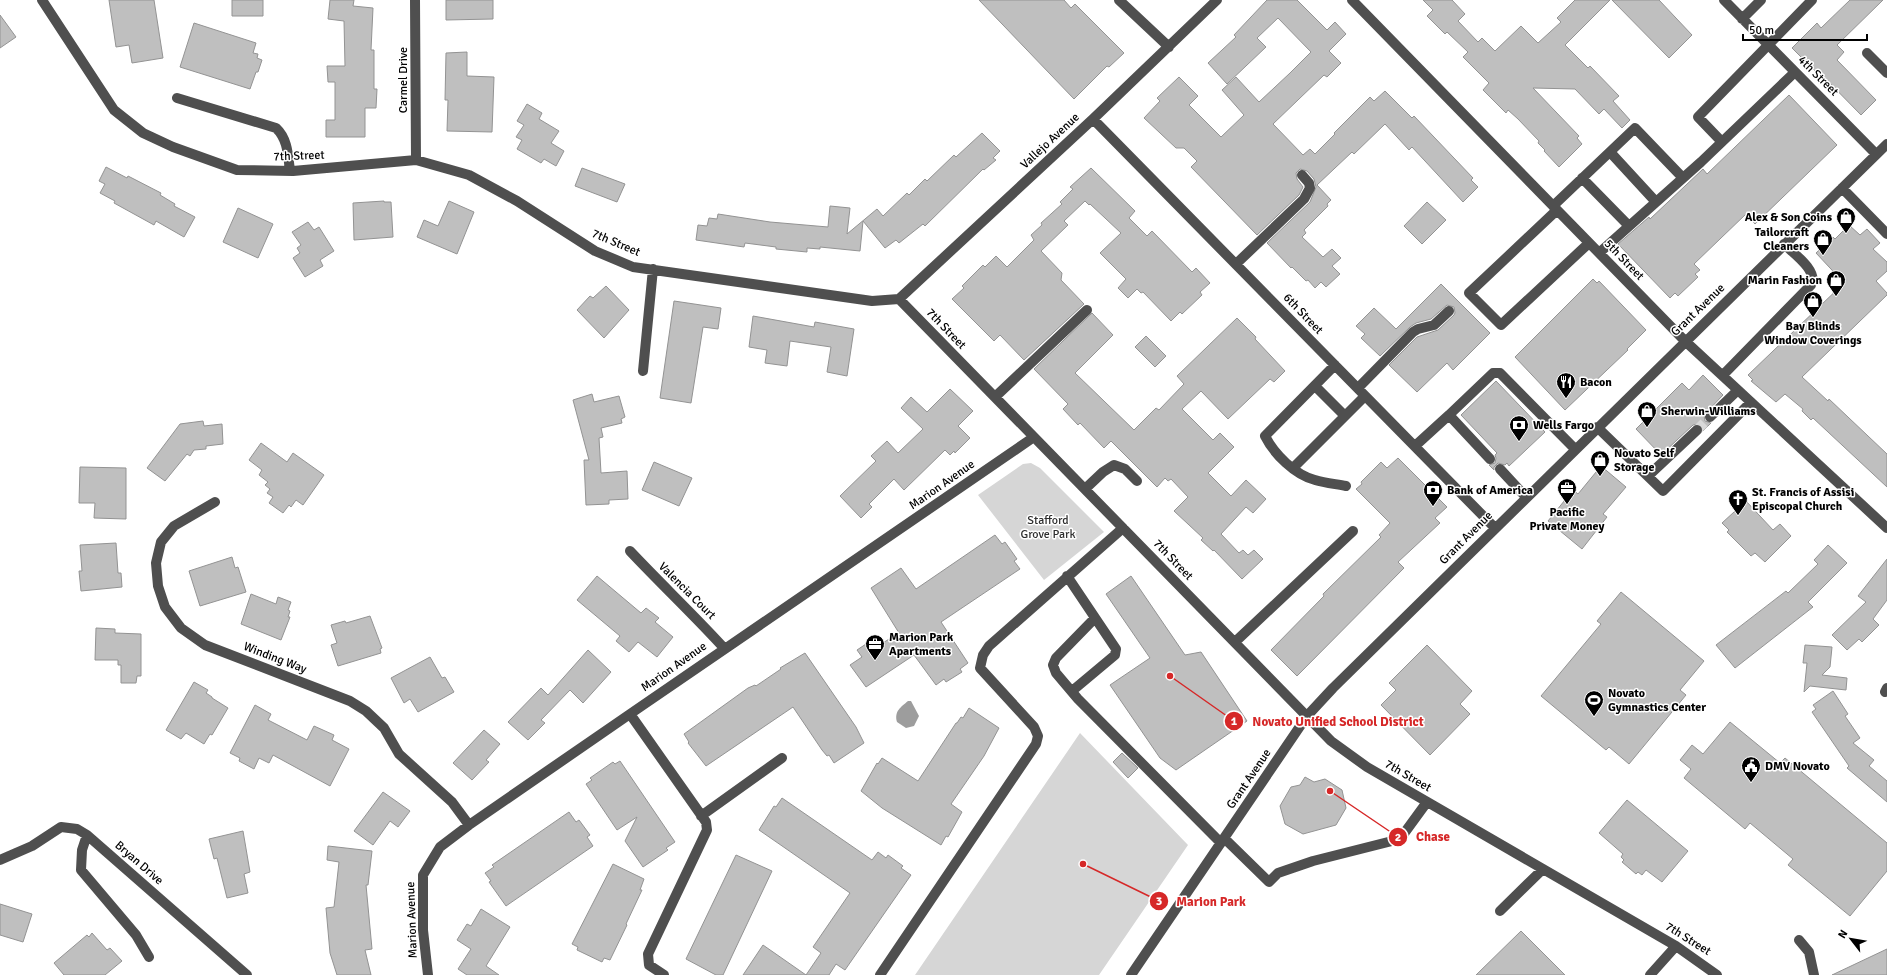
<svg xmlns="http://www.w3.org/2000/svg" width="1887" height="975" viewBox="0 0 1887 975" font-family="Signika,sans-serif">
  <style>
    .green { fill: #d6d6d6 }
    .water { fill: #9d9d9d }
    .building { fill: #bfbfbf; stroke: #939393 }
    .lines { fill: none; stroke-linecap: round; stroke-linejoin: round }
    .minor-tunnel { stroke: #d9d9d9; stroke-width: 10; stroke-dasharray: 10 5; stroke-linecap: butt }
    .minor { stroke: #4f4f4f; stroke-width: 10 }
    .labels { text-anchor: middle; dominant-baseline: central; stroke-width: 3; stroke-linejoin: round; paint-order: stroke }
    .street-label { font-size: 12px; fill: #000; stroke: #fff }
    .poi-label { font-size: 12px; font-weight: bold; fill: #000; stroke: #fff; text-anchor: start }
    .park-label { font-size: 12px; fill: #2d2d2d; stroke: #fff }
    .leader { fill: none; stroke: #d62828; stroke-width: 1.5 }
    .callout-dot { fill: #d62828; stroke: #fff; stroke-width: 1.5 }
    .mark-label { font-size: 12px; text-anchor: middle; font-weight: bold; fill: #fff }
    .callout-label { font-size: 13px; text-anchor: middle; font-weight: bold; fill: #d62828; stroke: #fff; stroke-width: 3; stroke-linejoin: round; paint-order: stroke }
  </style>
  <rect width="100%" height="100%" fill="#fff"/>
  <!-- green -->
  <path class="green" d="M1031,463L1040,468L1104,532L1044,580L978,495L1023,464Z
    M1080,733L1188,845L1099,975H915Z"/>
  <!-- water -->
  <path class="water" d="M908,701H911L919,716L914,726L906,728L897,722C894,711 901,707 908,701Z"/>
  <!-- building -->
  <path class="building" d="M109,0H154L163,58L132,63L129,45L116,47Z
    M232,0H263V16H232Z
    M330,0H354L353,6L373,8L371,50H374V89H377L376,108H365V137H326V120H335V82H328L327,66H345L344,21L328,19Z
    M446,0H493V19L446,20Z
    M979,0H1064L1071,8L1075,4L1124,53L1109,67L1107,66L1074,99Z
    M1267,0H1297L1327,30L1335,22L1346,34L1329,51L1341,63L1327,77L1324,75L1273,124L1303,155L1310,149L1315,154L1335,134L1334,133L1370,97L1374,101L1385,91L1412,118L1414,116L1473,178L1471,180L1478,187L1463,202L1412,147L1409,150L1385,124L1354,154L1352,152L1317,185L1331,200L1327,204L1328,206L1304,230L1306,233L1302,237L1323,257L1332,249L1341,258L1332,266L1340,274L1326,287L1321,282L1315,288L1308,280L1306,281L1292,267L1291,268L1267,243L1310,202L1316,187L1314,179L1307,171L1300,169L1296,173L1297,179L1303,187L1299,195L1257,235L1191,167L1197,161L1184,148H1176L1144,118L1160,101L1157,98L1179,77L1198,96L1189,105L1221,137L1244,115L1222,90L1236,77L1259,102L1290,73L1311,52L1278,18L1257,38L1266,47L1227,84L1208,63L1236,37L1234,35Z
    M1423,0H1452L1465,14L1458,21L1478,42L1482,38L1495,51L1521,26L1538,43L1561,22L1557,18L1575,0H1610L1565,45L1588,68L1590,66L1619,96L1613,101L1630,120L1622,128L1604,109L1599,114L1575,89L1533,88L1579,136L1577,138L1582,144L1559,167L1544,151L1545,150L1538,143L1539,141L1518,119L1508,110L1506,113L1483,90L1489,83L1463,57L1468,52L1447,32L1445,34L1427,16L1433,10Z
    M1612,0H1659L1692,35L1669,58Z
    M1850,0H1883L1837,45L1844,52L1837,60L1876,100L1861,115L1817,70L1816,72L1792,48L1817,23L1821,28Z
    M0,15L16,37L0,48Z
    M194,23L256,43L253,53L258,54L257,58L262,60L258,72H256L250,89L180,67Z
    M467,52V76L494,77L492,132L447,131L448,100H445L446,53Z
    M1789,95L1837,145L1755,224L1746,214L1694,264L1700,270L1695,274L1698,277L1678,296L1675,293L1670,298L1618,244L1649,217L1650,219L1703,169L1707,174Z
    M527,104L542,113L539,119L559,131L551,143L564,151L556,166L544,159L541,163L517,149L522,140L516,137L524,125L517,121Z
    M982,133L1000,151L993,158L996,160L984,170L983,169L925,226L923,224L899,243L896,240L885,248L863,221L860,251L820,247V249L807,248V252L776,249V247L745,243L744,247L696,240L698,225L707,226L709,218L717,219L718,214L770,222L828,227L830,206L850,208L847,234L877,209L883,216L907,193L909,195L925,179L927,181L954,155L956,157Z
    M106,167L127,178L128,176L161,193L160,195L175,204L174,206L195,217L184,237L156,221L154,225L114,203L115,201L100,193L105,184L99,181Z
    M582,168L625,184L617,202L575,186Z
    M1091,168L1135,211L1129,218L1147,236L1152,231L1192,272L1196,268L1210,283L1200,292L1202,295L1182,314L1180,312L1171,321L1143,292L1141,293L1137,289L1128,298L1118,288L1126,279L1100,253L1121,233L1090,204L1089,205L1085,201L1064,221L1068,225L1041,251L1062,273L1061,280L1084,304L1024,360L1000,335L994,341L952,299L964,288L962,286L983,265L985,267L996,256L1007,267L1034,240L1031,235L1042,225L1041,223L1062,204L1060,202L1073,189L1070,187Z
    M384,201V202H391L393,237L354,240L353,203Z
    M449,201L474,212L457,254L417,237L424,220L438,226Z
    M1427,202L1446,220L1422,244L1404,226Z
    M238,208L273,224L258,258L223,242Z
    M308,222L314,230L319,227L334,251L320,260L323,266L305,277L293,258L300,253L297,248L301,245L292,232Z
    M1849,225L1860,235L1867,229L1880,243L1873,249L1887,262V271L1876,281L1887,293V295L1802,377L1828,401L1829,399L1887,454V487L1813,418L1811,420L1802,411L1803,409L1785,394L1776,402L1751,381L1753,380L1748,375L1844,283L1816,253L1833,237L1835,239Z
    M1593,279L1597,283L1599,281L1646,330L1627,349L1628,350L1565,410L1515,357Z
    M1441,284L1490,333L1453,370L1447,363L1417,392L1389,365L1417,337L1438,330L1454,315L1455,313L1454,307L1447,305L1431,319L1416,323L1410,327L1380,356L1361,338L1365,334L1356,326L1374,308L1396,329Z
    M606,286L629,310L604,338L577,310L590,296L593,298Z
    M674,301L721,308L718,329L703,327L691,403L660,398Z
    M1092,313L1113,335L1075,373L1134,430L1156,408L1159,410L1184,384L1177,376L1237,318L1256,337L1255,339L1285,371L1274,382L1270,379L1228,419L1201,391L1182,409L1213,440L1220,433L1234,447L1208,473L1231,496L1246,480L1266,499L1253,513L1246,507L1221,534L1239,553L1243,550L1248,555L1254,550L1263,559L1242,579L1214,550L1213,551L1201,540L1203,538L1174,511L1188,497L1171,479L1168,481L1165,478L1157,487L1111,441L1104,448L1080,423L1078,425L1063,409L1068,404L1034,369Z
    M753,316L814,327L815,322L854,329L847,376L827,372L831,347L790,341L787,366L765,363L767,350L749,347Z
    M1146,336L1166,356L1155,367L1135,347Z
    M1703,375L1723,395L1704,415L1705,421L1711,423L1703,431L1702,426L1699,424L1693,425L1661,455L1636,429L1682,383L1689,390Z
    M1496,381L1545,432L1509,466L1507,463L1505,465L1498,463L1494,467V470L1489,465L1495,463L1496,458L1495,455L1497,453L1461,415Z
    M950,389L973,411L958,426L970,438L955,453L954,451L950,455L945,450L904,490L894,479L869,504L872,507L861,518L840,496L876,461L871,456L887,441L898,453L923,429L901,408L911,397L927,412Z
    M592,394L594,402L619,396L625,417L621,419L622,423L601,428L603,437L599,438L601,473L627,471L628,499L609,500V504L586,505L584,460H589L573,400Z
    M203,421L204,426L222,424L223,444L206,446V449L194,450L190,456L187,454L165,481L147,468L180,424Z
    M261,443L287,462L293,453L324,475L303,505L296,500L291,507L289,505L283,513L269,503L273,497L267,493L270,489L265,485L268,482L259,475L262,470L249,460Z
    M1398,458L1447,507L1435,518L1440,523L1398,562L1404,568L1297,676L1271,650L1324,596L1323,594L1381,537L1379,535L1390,523L1356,489L1362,484L1361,482L1381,462L1387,468Z
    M654,462L692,478L679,506L642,490Z
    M1601,466L1626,487L1603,514L1607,517L1582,549L1548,521L1573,490L1578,494Z
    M80,467L126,468V519L94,518L95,503H79Z
    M1746,501L1773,530L1780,524L1791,536L1765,562L1755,553L1751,556L1727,532L1729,530L1722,523Z
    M995,535L1002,544L1005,542L1017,559L1014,561L1020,569L941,622L968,663L960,669L962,672L946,682L944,679L936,685L914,655L866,687L850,665L862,657L857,650L869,642L873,649L899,633L871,588L901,568L916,589Z
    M116,543L118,573H121L122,587L81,591L79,571H82L80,545Z
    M1828,545L1847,563L1808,602L1813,607L1735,668L1716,645L1786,591L1788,593L1818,564L1814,560Z
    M232,557L235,568L238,567L246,592L200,606L189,571Z
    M1887,559V600L1873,619L1879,625L1862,642L1859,639L1847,650L1832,635L1866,602L1858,596Z
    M597,576L641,613L646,608L659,618L655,622L673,637L657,657L638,642L629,652L616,641L620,636L577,600Z
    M1131,576L1185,655L1201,652L1247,721L1176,770L1160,758L1110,685L1150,658L1106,594Z
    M1621,592L1704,661L1680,690L1686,695L1629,764L1609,747L1606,750L1541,696L1601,624L1597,621Z
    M251,594L276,604L278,597L291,602L288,610L290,611L288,617H290L281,640L241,624Z
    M370,616L382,648L380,649L381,653L338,666L331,645L337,643L331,625L345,621L346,623Z
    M96,628L115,629V633L141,634V676H137L136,683H121V665H118V660H95Z
    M1427,645L1472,691L1460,704L1470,714L1430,755L1381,705L1396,690L1389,683Z
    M1805,645L1832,647L1830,667L1822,675L1847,678L1846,690L1810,686L1804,692L1807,663H1803Z
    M588,650L611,672L583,703L570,690L541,720L545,723L528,740L508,722L541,688L548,695Z
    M805,653L856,727L864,743L834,763L829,755L827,756L822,750L793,707L706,766L688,743L689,742L684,734L748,688L755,685L756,686L781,669L780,668Z
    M430,657L442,678L445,677L454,692L418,712L410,699L404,703L391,678Z
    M194,682L208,690L206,693L212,697V698L228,708L212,735L210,734L204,744L186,733L181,739L166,730Z
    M1833,691L1848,714L1845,716L1860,738L1853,743L1874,760L1869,766L1887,781V802L1847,768L1849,766L1812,712L1816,709L1813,705Z
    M255,705L271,714L268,720L307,740L314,726L334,735L332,740L349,749L330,786L273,755L269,763L259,758L254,769L239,761L240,758L230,753Z
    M969,708L999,728L984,756L951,804L962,812L948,837L946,836L941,845L882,808L861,791L877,763L878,764L882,758L918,781L956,723H957L961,717L963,718Z
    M1730,722L1780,763L1785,758L1887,843V871L1850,916L1788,865L1793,859L1750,823L1745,829L1684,778L1691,769L1680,760L1692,745L1703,754Z
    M484,730L500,744L486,760L489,762L472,780L453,763Z
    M1122,753L1138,768L1128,778L1113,762Z
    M620,761L675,842L666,848L668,850L643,867L625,841L637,817L617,830L586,784L592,780L590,778L613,762L615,764Z
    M1305,777L1314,782L1325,779L1342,790L1346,808L1336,825L1303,834L1285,824L1280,806L1291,787L1300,785Z
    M383,792L410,811L398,827L390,821L373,845L354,831Z
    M782,798L872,860L878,852L886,858L888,855L903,866L901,868L911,875L845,970L836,964L829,975H806L821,953L813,947L850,893L759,830L774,806L776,807Z
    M1627,800L1688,851L1662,882L1646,870L1642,875L1638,872L1636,874L1622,862L1624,860L1621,857L1623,854L1599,833Z
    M569,812L576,822L579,820L590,835L587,837L593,846L506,906L489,882L491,881L485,873L494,867L492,865Z
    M243,831L250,872L244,874L248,893L227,898L217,858L214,859L209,839Z
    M328,846L372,851L368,885H366L372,949L365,950L371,975H337L330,953L326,908L334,907L339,862L327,860Z
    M736,855L772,871L723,975H716L686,959Z
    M613,864L644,879L640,890H642L626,924L627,925L610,960L604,958L602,962L577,950L578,947L572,944Z
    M0,904L32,914L23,942L0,935Z
    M481,909L510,927L486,966L499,975H467L458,969L471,949L457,940L467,924L471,926Z
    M1521,931L1565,975H1476Z
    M92,933L107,950L110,948L122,961L105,975H64L54,963L87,935L89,937Z
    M763,945L806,975H743Z
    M1887,949V975H1832Z"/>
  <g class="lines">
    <!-- minor-tunnel -->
    <path class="minor-tunnel" d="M1697,430L1710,417"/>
    <!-- minor -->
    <path class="minor" d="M42,0L114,110L143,133L173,147L237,170L293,171L416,160L469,175L517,201L595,251L633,267L872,301L899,299L1331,741L1367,767L1676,946L1717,975
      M415,0L416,160
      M1119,0L1169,47
      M1352,0L1685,341L1887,528
      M1724,0L1876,154
      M1742,19L1761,0
      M1867,53L1887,73
      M177,98L276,128C288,139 288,156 290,171
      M1093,119L1495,528
      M1722,142L1698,117L1812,0
      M1610,152L1656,202
      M1582,178L1629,226
      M1842,188L1887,234
      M1553,206L1635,128L1683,178
      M1557,210L1469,293L1501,325L1589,243
      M1599,253L1701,162L1795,72
      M1236,264L1304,199L1310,188L1309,183L1302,175
      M899,299L1093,119L1217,0
      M1335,365L1265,436C1274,454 1295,475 1315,480C1325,483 1336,484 1346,486
      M643,371L653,269
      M1723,375L1811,285C1819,271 1793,253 1784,244
      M1315,386L1345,416
      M1358,388L1413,332L1418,329L1434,325L1449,311
      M995,397L1087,310
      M1710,417L1738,390
      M1597,427L1663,491L1751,402
      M1415,446L1449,415
      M1490,459L1449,415L1493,373H1500L1575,449
      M1293,468L1365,396
      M1500,469L1526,497
      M1648,476L1697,430
      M1085,489L1103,472L1114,465L1125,469L1137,481
      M215,502L174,526L161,542L156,563L158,586L165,607L181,628L205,645L350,701L366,711L384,728L399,754L452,802L469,825
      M630,551C661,584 694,615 724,648
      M1067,576L1116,649L1115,655L1072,691
      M1095,618L1056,658L1053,665L1056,673L1078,699L1221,843
      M1235,642L1353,531
      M1885,692L1887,688
      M630,714L706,822L707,830L648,954L649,965L664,975
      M701,816L782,758
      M87,835L82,850L81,870L136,935L149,957
      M1224,838L1269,882L1278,873L1313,861L1400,839L1427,802
      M0,860L32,846L61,827L77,829L87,835L247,975
      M1500,911L1543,869
      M1799,940L1809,952L1814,975
      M428,975L423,930V875L440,847L469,825L630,714L1034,437
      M880,975L1036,744L1038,736L1034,727L980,668L983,655L989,646L1123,528
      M1131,975L1307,716L1333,688L1887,144
      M1650,975L1676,946"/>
  </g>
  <!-- icons -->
  <defs>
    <symbol id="shop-pin" viewBox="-11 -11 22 30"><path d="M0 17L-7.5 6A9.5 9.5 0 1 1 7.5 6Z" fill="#000" stroke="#fff"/><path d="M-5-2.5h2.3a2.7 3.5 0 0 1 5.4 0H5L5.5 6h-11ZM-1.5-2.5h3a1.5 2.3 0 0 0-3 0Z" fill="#fff"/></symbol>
    <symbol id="restaurant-pin" viewBox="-11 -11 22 30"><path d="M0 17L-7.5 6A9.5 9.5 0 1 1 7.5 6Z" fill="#000" stroke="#fff"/><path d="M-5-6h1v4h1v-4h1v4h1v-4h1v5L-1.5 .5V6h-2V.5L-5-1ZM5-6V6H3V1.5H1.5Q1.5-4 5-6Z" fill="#fff"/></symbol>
    <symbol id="bank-pin" viewBox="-11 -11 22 30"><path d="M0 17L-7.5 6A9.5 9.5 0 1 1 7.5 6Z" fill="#000" stroke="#fff"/><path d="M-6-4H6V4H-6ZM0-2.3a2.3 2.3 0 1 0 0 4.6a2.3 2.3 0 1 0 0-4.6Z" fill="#fff"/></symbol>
    <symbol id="office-pin" viewBox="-11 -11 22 30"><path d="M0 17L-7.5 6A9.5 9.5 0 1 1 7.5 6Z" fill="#000" stroke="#fff"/><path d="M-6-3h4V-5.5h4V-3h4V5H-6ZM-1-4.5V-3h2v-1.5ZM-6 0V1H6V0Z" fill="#fff"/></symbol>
    <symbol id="church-pin" viewBox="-11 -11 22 30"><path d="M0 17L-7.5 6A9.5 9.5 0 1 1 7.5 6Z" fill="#000" stroke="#fff"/><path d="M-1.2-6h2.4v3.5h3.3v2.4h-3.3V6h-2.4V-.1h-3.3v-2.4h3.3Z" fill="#fff"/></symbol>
    <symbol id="stadium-pin" viewBox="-11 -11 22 30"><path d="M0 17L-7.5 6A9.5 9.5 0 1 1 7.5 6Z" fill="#000" stroke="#fff"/><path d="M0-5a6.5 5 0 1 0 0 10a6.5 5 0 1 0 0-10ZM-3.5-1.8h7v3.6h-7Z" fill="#fff"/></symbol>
    <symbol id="civic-pin" viewBox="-11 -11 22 30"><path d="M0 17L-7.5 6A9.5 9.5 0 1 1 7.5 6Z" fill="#000" stroke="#fff"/><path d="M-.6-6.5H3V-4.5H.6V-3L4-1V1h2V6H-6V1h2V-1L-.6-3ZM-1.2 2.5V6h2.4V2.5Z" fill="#fff"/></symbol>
  </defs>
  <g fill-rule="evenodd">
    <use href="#shop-pin" x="1835" y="206" width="22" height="30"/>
    <use href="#shop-pin" x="1812" y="228" width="22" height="30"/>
    <use href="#shop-pin" x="1825" y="269" width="22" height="30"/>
    <use href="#shop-pin" x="1802" y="290" width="22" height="30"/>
    <use href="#restaurant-pin" x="1555" y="371" width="22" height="30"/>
    <use href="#shop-pin" x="1636" y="400" width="22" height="30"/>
    <use href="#bank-pin" x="1508" y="414" width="22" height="30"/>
    <use href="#shop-pin" x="1589" y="449" width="22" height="30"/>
    <use href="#office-pin" x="1556" y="477" width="22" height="30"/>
    <use href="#bank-pin" x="1422" y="479" width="22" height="30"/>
    <use href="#church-pin" x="1727" y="488" width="22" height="30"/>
    <use href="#office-pin" x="864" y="633" width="22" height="30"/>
    <use href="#stadium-pin" x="1583" y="689" width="22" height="30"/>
    <use href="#civic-pin" x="1740" y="755" width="22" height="30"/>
  </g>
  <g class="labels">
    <!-- street labels -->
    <g class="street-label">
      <text transform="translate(1818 76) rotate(45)">4th Street</text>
      <text transform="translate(403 80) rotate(-90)">Carmel Drive</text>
      <text transform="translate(1050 141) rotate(-43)">Vallejo Avenue</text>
      <text transform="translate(299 156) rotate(-2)">7th Street</text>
      <text transform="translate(616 243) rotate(23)">7th Street</text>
      <text transform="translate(1624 260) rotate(46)">5th Street</text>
      <text transform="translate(1698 310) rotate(-44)">Grant Avenue</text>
      <text transform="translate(1303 314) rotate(46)">6th Street</text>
      <text transform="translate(946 329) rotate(46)">7th Street</text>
      <text transform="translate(942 485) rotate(-35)">Marion Avenue</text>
      <text transform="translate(1466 538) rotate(-45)">Grant Avenue</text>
      <text transform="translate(1173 560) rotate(46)">7th Street</text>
      <text transform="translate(687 591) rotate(45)">Valencia Court</text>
      <text transform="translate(275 658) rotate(21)">Winding Way</text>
      <text transform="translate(674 667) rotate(-35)">Marion Avenue</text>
      <text transform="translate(1408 776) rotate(30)">7th Street</text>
      <text transform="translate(1249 779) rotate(-56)">Grant Avenue</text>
      <text transform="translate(139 863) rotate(41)">Bryan Drive</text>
      <text transform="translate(412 920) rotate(-92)">Marion Avenue</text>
      <text transform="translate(1688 939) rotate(32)">7th Street</text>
    </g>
    <!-- poi labels -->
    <g class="poi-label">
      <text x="1832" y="217" text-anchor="end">Alex &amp; Son Coins</text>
      <text x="1809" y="232" text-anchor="end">Tailorcraft<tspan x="1809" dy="14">Cleaners</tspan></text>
      <text x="1822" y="280" text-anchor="end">Marin Fashion</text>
      <text x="1813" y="326" text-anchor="middle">Bay Blinds<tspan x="1813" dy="14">Window Coverings</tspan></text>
      <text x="1580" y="382">Bacon</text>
      <text x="1661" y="411">Sherwin-Williams</text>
      <text x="1533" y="425">Wells Fargo</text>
      <text x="1614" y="453">Novato Self<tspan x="1614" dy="14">Storage</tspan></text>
      <text x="1447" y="490">Bank of America</text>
      <text x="1752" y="492">St. Francis of Assisi<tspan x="1752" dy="14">Episcopal Church</tspan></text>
      <text x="1567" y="512" text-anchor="middle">Pacific<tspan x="1567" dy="14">Private Money</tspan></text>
      <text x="889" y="637">Marion Park<tspan x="889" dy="14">Apartments</tspan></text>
      <text x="1608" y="693">Novato<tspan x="1608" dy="14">Gymnastics Center</tspan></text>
      <text x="1765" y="766">DMV Novato</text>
    </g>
    <!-- park labels -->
    <g class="park-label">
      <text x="1048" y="520">Stafford<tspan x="1048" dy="14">Grove Park</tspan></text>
    </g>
  </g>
  <!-- callouts -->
  <path class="leader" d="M1170 676L1234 721M1330 791L1398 837M1083 864L1159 901"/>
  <g class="callout-dot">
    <circle cx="1170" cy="676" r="4"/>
    <circle cx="1330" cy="791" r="4"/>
    <circle cx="1083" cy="864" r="4"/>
    <circle cx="1234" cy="721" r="10"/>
    <circle cx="1398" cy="837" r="10"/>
    <circle cx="1159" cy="901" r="10"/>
  </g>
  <g class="mark-label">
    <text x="1234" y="725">1</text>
    <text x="1398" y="841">2</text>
    <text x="1159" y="905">3</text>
  </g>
  <g class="callout-label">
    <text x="1338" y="726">Novato Unified School District</text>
    <text x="1433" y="841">Chase</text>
    <text x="1211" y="906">Marion Park</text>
  </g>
  <!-- north arrow -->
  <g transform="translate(1851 939) rotate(301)" stroke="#ffffff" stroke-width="3" paint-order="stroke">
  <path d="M0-3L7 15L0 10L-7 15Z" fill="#000000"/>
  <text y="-6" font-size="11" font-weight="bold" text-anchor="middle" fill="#000000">N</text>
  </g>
  <!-- scale -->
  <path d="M1743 34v6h124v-6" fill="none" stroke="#000000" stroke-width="2"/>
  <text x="1749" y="34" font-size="12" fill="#000000" stroke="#ffffff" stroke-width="3" paint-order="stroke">50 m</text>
</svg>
